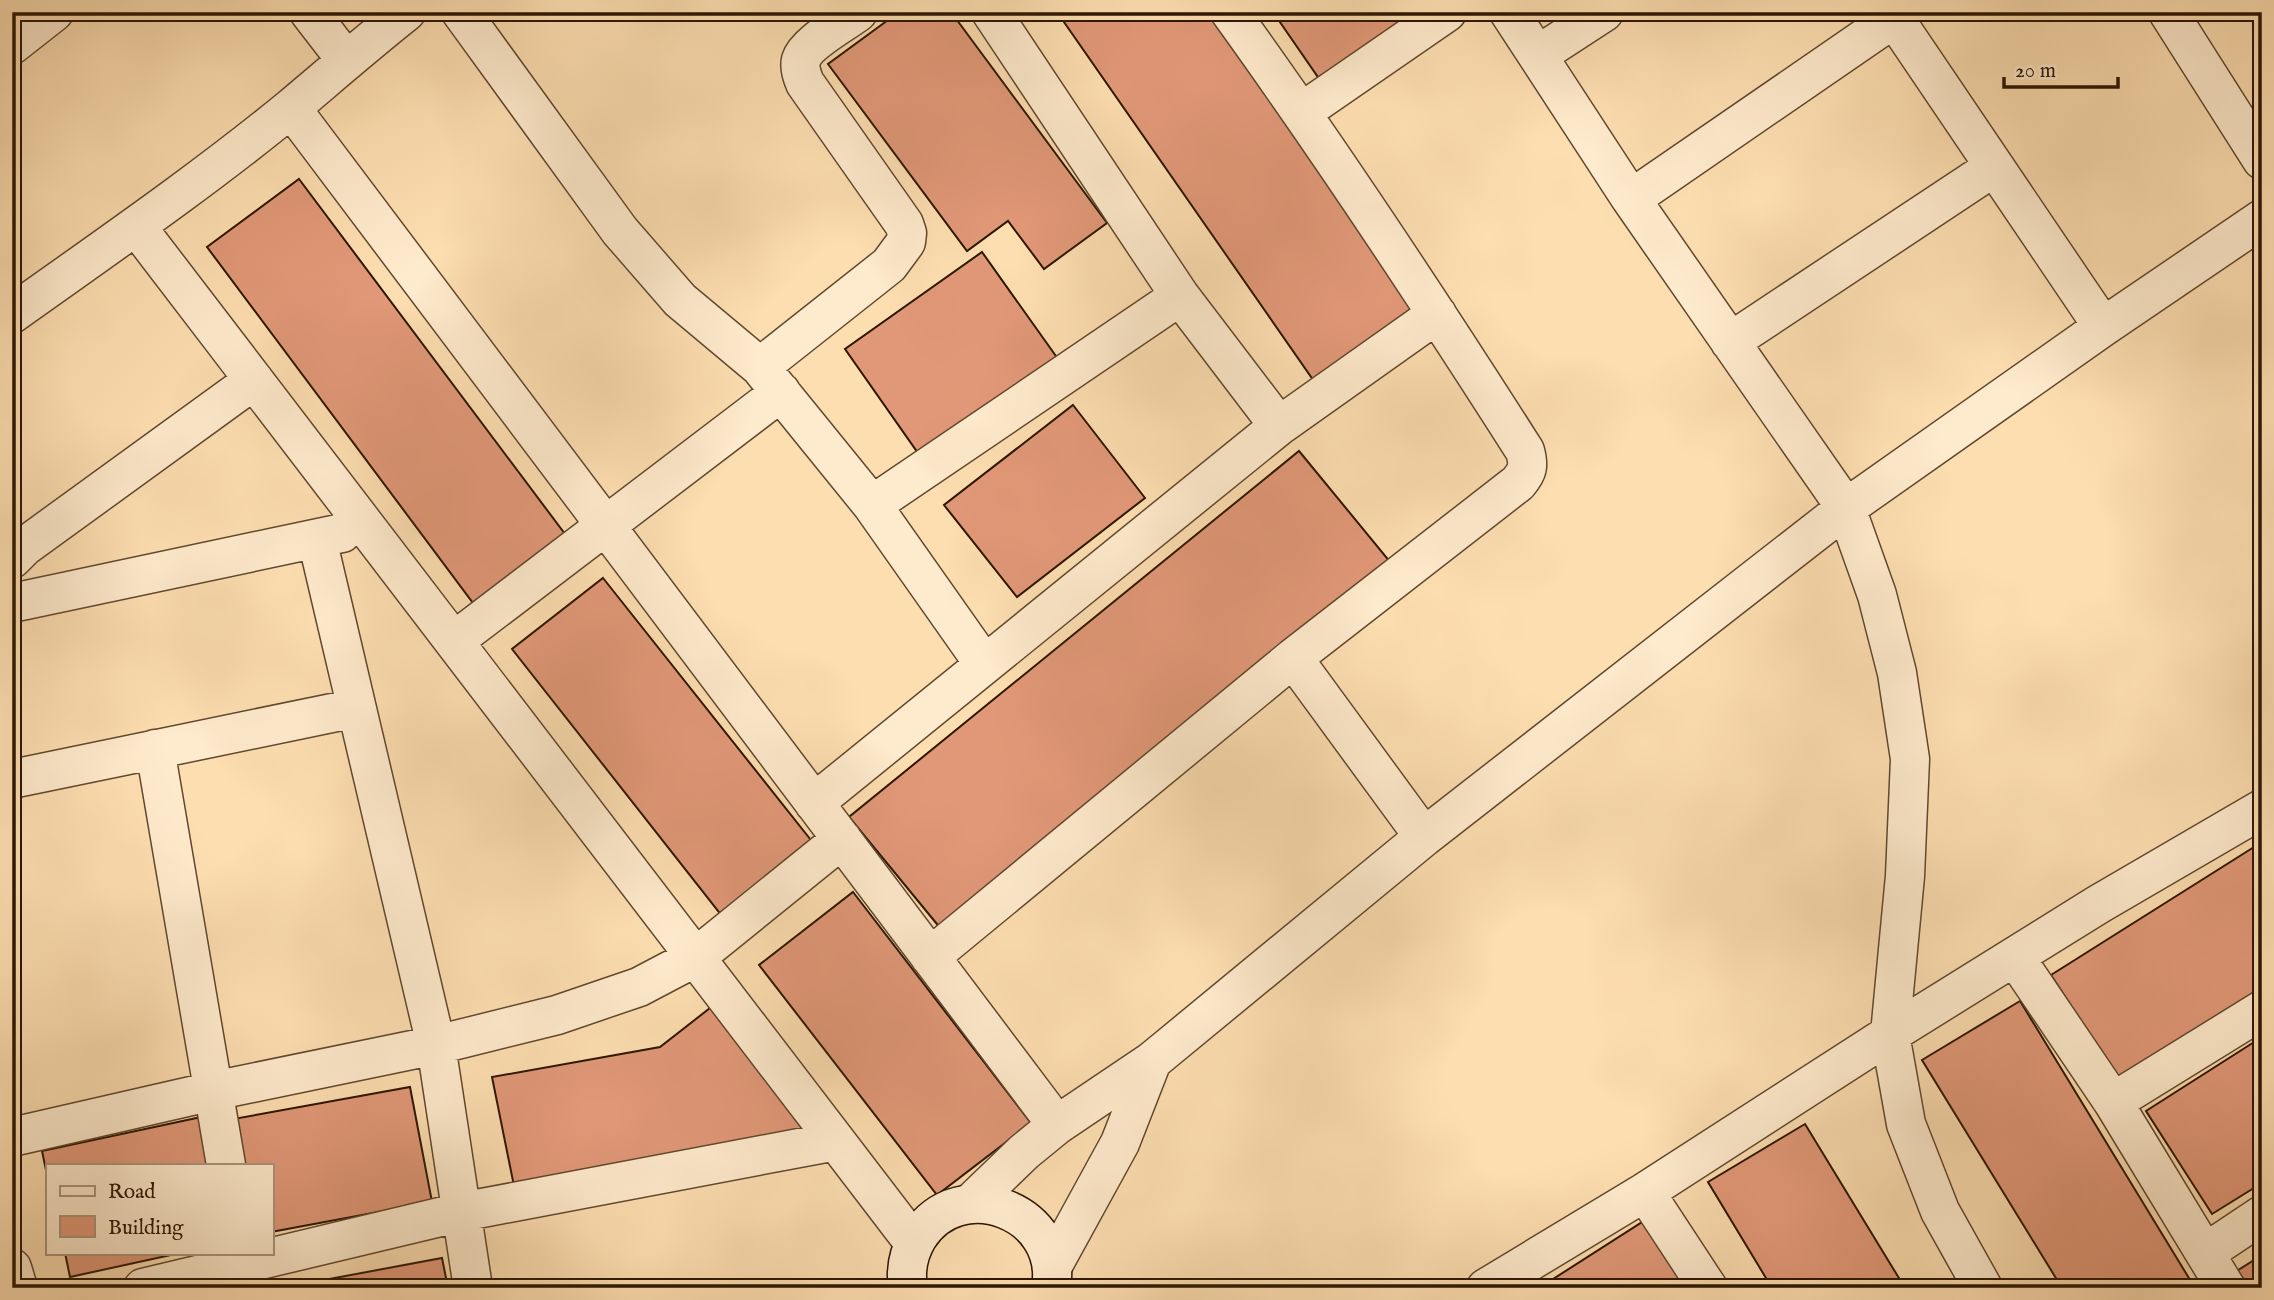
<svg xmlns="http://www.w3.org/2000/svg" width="2274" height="1300" viewBox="0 0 2274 1300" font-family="'IM FELL English',serif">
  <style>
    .building { fill: #e19878; stroke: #2c1602; stroke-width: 2 }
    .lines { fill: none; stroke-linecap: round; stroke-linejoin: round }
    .street-casing { stroke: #60482e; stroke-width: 41 }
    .secondary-casing { stroke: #2c1602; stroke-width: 41 }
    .street { stroke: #feeacc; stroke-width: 38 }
    .secondary { stroke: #feeacc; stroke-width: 38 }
  </style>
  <rect width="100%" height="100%" fill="#fddeb1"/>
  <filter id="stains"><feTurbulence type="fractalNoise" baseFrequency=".00286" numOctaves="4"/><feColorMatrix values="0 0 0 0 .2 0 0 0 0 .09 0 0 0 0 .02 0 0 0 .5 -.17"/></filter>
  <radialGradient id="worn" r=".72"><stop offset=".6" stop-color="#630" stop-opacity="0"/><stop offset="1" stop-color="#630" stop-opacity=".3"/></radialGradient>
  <!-- building -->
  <path class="building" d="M899,12H951L1107,223L1044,269L1008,221L967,251L828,64Z
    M1057,12H1218L1424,308L1316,384Z
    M1273,12H1421L1320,80Z
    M299,179L568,538L476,607L207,247Z
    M982,252L1063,366L925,463L845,349Z
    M1073,405L1145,498L1017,597L944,505Z
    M1299,451L1391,563L941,929L849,817Z
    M603,578L818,849L726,921L512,649Z
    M2262,842V988L2118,1079L2051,975Z
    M853,892L1031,1123L937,1195L759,965Z
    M719,1001L814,1128L514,1186L492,1077L660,1047Z
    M2020,1001L2195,1288H2062L1922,1060Z
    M2262,1037V1183L2212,1214L2146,1111Z
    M410,1087L432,1202L271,1232V1165H236L228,1120Z
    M206,1116L217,1165H47V1175L42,1151Z
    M1805,1124L1905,1288H1772L1708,1182Z
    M1647,1219L1691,1288H1539Z
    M65,1253H180L70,1277Z
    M2262,1255V1288H2244L2235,1272Z
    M442,1258L448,1288H281Z"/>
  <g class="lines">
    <defs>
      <path id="street" d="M309,12L346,60
        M461,12L620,231L680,300L760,367L872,505L984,664
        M991,12L1180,296L1279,426
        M1509,12L1631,199L1846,508L1877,595L1897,673L1910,759L1905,876L1890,1034L1906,1124L1940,1211L1983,1288
        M1890,12L2103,327
        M2168,12L2262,160
        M12,45L54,12
        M1538,55L1604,12
        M291,108L1057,1125
        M1302,112L1447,12
        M1631,199L1894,18
        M136,226L914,1243
        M12,314C106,247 202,181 291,108C329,76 367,43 406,12
        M1730,342L1994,167
        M760,367L889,265L906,242L907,233L904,224L805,83C802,76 799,67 801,60C806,43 844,23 858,12
        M872,505L1180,296
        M317,539L436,1045L473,1288
        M12,559L24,547L254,380
        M12,603L342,533
        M454,641L781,392
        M1293,658L1424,837
        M155,749L226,1165
        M12,779L356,708
        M814,803L1279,426L1437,314
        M930,957L1293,658L1518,483C1528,471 1529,466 1525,451C1430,302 1333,155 1230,12
        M2015,957L2113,1102L2226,1288
        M2113,1102L2262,1010
        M12,1137L213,1091L436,1045L557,1015L639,987L696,957L842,839
        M1645,1192L1708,1288
        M970,1204L1024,1152L1057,1125L1152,1061L1424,837L1846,508L2103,327L2262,219
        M2205,1253L2262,1215
        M1052,1267L1120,1143L1152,1061
        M12,1268L18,1288
        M143,1288L461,1212L836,1141
        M1486,1288L1645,1192L1890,1034L2099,904L2262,809"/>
      <path id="secondary" d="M908,1288C905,1270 909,1252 918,1237C960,1171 1064,1212 1051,1288"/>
    </defs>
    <!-- street casing -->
    <use href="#street" class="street-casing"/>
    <!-- secondary casing -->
    <use href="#secondary" class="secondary-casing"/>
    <!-- street -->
    <use href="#street" class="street"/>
    <!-- secondary -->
    <use href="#secondary" class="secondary"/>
  </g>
  <!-- margin -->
  <rect width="2274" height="1300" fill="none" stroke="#fddeb1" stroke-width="42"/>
  <rect x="14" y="14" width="2246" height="1272" fill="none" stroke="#2c1602" stroke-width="3.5"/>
  <rect x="21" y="21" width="2232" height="1258" fill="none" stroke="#2c1602" stroke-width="2"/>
  <!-- legend -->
  <rect x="46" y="1164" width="228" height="91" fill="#feeacc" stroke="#aa957b" stroke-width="2"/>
  <rect x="60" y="1186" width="35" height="10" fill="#feeacc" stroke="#aa957b" stroke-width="2"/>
  <text x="108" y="1198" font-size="21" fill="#2c1602">Road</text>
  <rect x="60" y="1216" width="35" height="21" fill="#e19878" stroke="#aa957b" stroke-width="2"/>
  <text x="108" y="1234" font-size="21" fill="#2c1602">Building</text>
  <!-- scale -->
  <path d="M2004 77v10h114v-10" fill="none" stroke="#2c1602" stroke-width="3.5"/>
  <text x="2015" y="77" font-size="21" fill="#2c1602" stroke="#feeacc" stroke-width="5" paint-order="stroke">20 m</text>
  <rect width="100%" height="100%" filter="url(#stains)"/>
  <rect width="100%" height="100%" fill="url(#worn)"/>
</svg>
